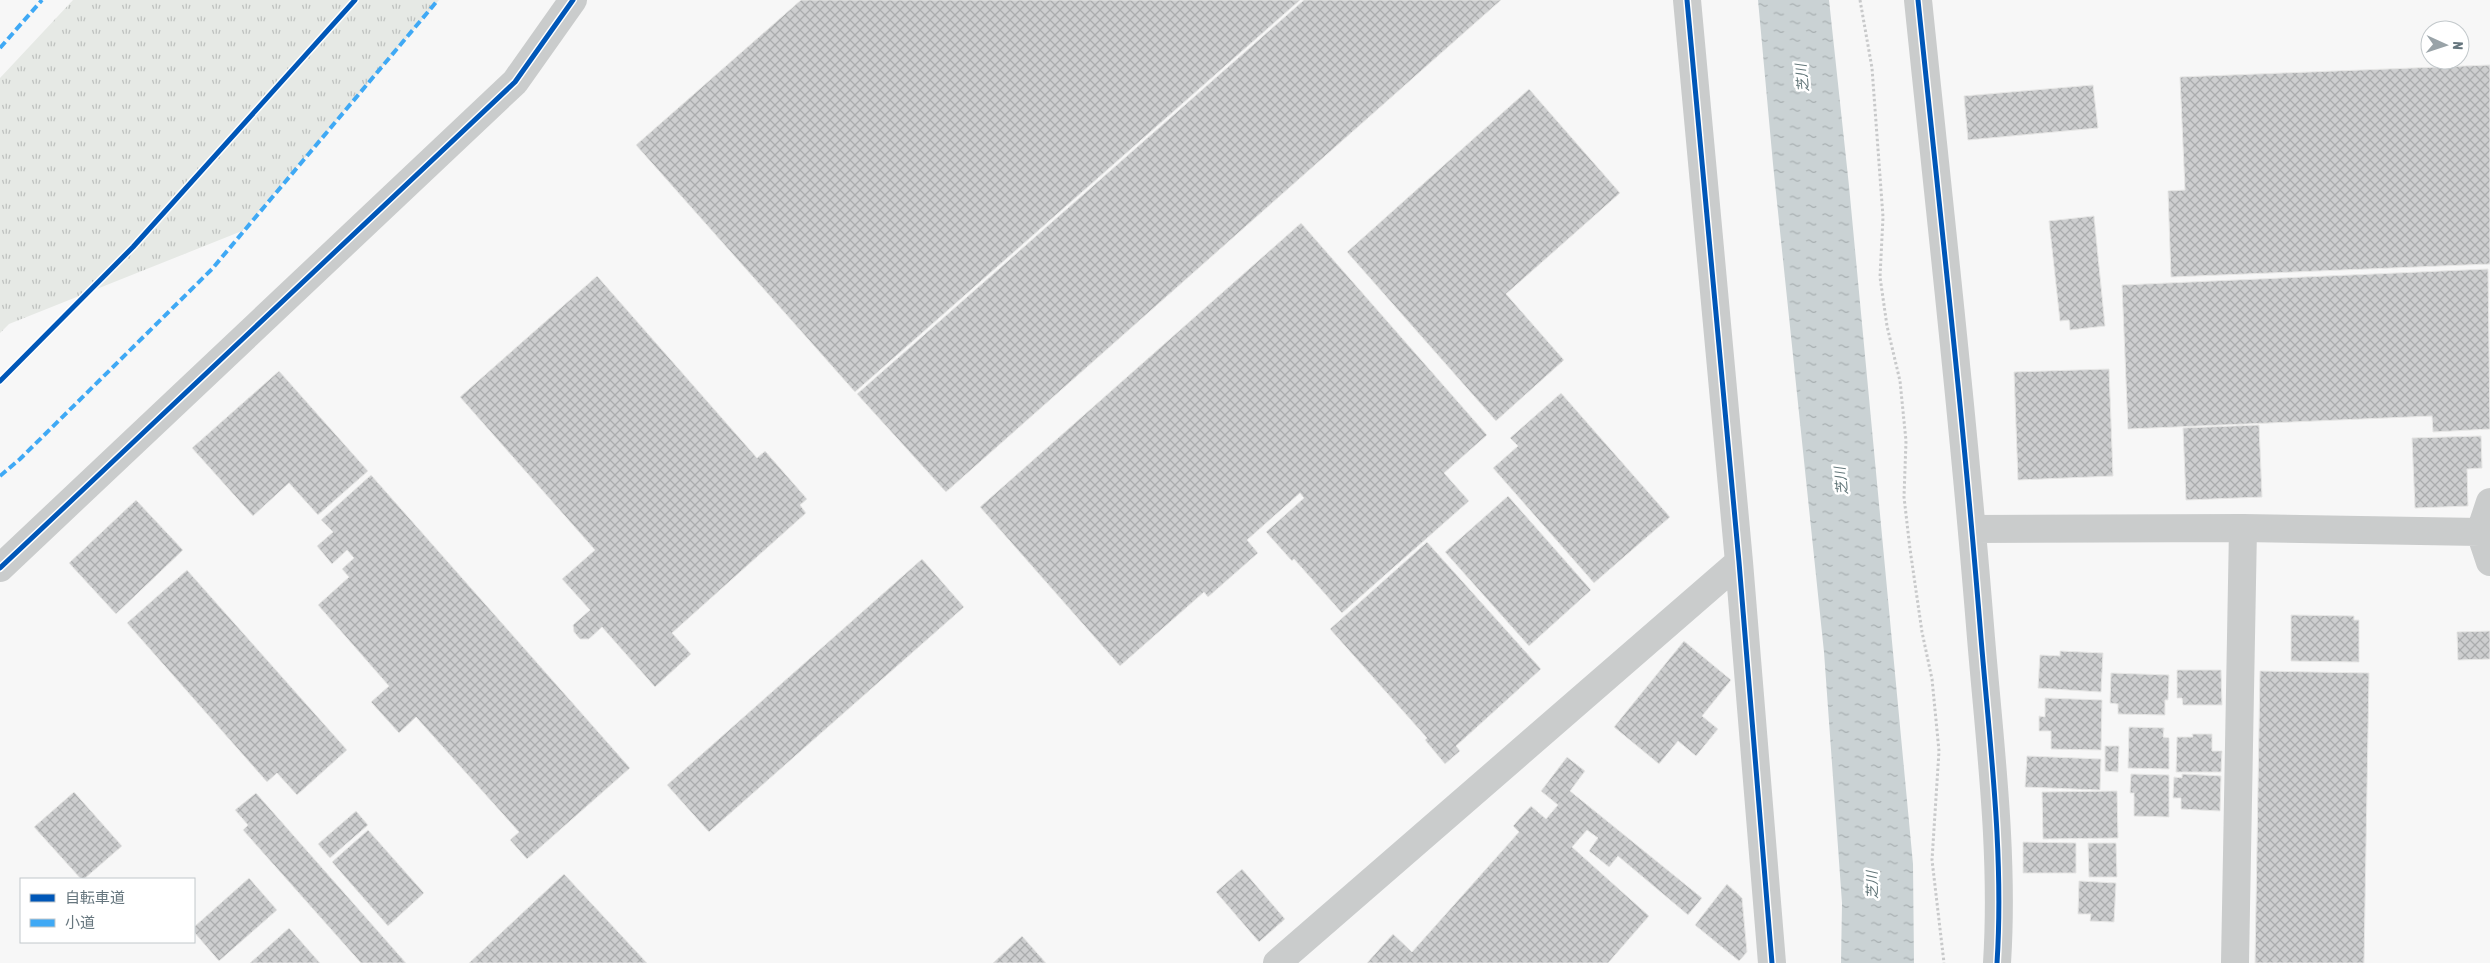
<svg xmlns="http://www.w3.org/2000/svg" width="2490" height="963" viewBox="0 0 2490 963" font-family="'Asap Condensed','Noto Sans JP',sans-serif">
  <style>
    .grass { fill: url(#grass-tufts) }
    .water { fill: url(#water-ripples) }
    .building { fill: url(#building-cross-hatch); stroke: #e7e7e6 }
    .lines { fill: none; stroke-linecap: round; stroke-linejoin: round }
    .path { stroke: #c8c9ca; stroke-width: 3; stroke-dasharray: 2.5 2.5; stroke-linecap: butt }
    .minor { stroke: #cacccc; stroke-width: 28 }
    .quiet { stroke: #3fa9f5; stroke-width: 4; stroke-dasharray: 8 4; stroke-linecap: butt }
    .cycleway-casing { stroke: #fff; stroke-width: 8 }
    .cycleway { stroke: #0057b8; stroke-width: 5 }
    .labels { text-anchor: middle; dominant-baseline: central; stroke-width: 5; stroke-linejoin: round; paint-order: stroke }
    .water-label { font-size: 14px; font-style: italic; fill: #617578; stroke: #fff }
  </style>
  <defs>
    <pattern id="grass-tufts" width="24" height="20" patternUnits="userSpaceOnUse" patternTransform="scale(1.25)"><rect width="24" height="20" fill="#e6e9e5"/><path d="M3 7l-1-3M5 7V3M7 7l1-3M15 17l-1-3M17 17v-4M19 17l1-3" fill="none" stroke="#bec1bf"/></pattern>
    <pattern id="water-ripples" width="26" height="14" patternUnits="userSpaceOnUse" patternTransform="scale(1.25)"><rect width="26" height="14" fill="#cad2d4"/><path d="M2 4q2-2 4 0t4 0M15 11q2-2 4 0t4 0" fill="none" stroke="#a8afb1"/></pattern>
    <pattern id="building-cross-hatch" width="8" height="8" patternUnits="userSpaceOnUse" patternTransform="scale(1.25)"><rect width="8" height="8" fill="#cdcecf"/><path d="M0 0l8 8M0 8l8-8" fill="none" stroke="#aaacad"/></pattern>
  </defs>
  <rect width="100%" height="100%" fill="#f7f7f7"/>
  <!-- grass -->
  <path class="grass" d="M73,0H439L242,231L9,324L0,333V78Z"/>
  <!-- water -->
  <path class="water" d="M1758,0H1829L1849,186L1913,864L1914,963H1841L1842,903L1824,652L1773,164Z"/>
  <!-- building -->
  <path class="building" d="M801,0H1300L855,392L636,145Z
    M1304,0H1501L946,492L857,394Z
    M2490,65V264L2171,277L2168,191L2185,190L2180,77Z
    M2093,85L2098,128L1968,140L1964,96Z
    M1529,89L1620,193L1506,294L1564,360L1496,421L1347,252Z
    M2094,216L2105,326L2070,330L2069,320L2060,321L2049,221Z
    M1301,223L1487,435L1444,473L1469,501L1342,613L1294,559L1292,561L1266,532L1304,498L1300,493L1247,540L1258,553L1208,597L1204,592L1120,666L980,507Z
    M2488,269L2490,429L2433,432L2432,416L2128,429L2122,285Z
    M597,276L757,458L765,451L807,499L800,505L806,513L672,633L691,654L655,687L602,627L589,639H580L574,632L573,625L590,610L562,579L595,550L460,397Z
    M2109,369L2113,476L2018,480L2014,372Z
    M279,371L368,471L318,515L289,483L253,516L192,448Z
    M1561,393L1670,517L1594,583L1493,468L1518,446L1510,438Z
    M2259,425L2262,497L2186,500L2183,428Z
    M2481,436L2482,468L2467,469L2468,506L2415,508L2412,438Z
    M371,475L630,768L527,859L510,840L519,832L416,717L399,733L371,702L389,686L318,605L349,577L342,569L354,558L347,550L332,564L317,546L333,532L321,520Z
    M1508,496L1591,590L1529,646L1445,552Z
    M136,500L183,550L116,614L69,563Z
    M1427,542L1541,669L1456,746L1460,751L1445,764L1425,740L1427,738L1330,629Z
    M922,559L964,607L709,832L667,785Z
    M187,570L347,750L297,795L277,773L267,782L127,623Z
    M2291,615L2354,616V620H2359V662L2291,661Z
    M2490,631V659L2458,660L2457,632Z
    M1684,641L1731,680L1702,716L1718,729L1696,756L1678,741L1659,764L1614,727Z
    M2060,651L2103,653L2101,692L2038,688L2040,655L2060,656Z
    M2177,670H2221L2222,705H2183L2182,698H2177Z
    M2260,671L2369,673L2364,963H2255Z
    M2111,673L2169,675L2168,700H2165V715L2118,714V704L2110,703Z
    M2045,698L2102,700L2101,750L2051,749V731H2039V716L2045,717Z
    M2129,727L2164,728L2163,737L2169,738V769L2128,768Z
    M2192,734H2212V751H2222L2221,772H2176L2177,737H2193Z
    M2105,746H2119L2118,772L2105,771Z
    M2027,756L2101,759L2100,790L2025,787Z
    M1567,757L1585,771L1570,791L1702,898L1688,915L1618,856L1609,867L1589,851L1598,838L1587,830L1572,847L1649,916L1608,963H1367L1393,934L1412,952L1519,832L1513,826L1531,806L1546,819L1558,805L1541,791Z
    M2131,774L2169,775V817L2134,816V793H2130Z
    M2182,774L2221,776L2220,811L2181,809V798H2173L2174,777L2182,778Z
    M2117,791L2118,838L2043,839L2042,792Z
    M74,792L122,846L84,879H81L34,827Z
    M256,793L406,963H361L243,830L248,825L235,810Z
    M356,811L368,825L330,858L318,844Z
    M368,830L424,893L388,926L332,862Z
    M2023,842L2076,843V873H2023Z
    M2088,843H2116L2117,877H2089Z
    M1242,869L1285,919L1259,942L1216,892Z
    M564,874L647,963H469Z
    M249,878L277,910L219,961L194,932V927Z
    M2079,881L2116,883L2114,922L2090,921L2091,914H2078Z
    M1727,884L1742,898L1747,952L1739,961L1695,925Z
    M289,928L320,963H250Z
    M1022,936L1046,963H993Z"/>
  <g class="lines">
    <!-- path -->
    <path class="path" d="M1860,0L1872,68L1883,217L1880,277L1887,326L1900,381L1906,441L1904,497L1910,549L1922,632L1932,679L1939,751L1932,860L1944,963"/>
    <!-- minor -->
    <path class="minor" d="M1687,0L1739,562L1772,963
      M1918,0C1940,213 1964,425 1981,638C1990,746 2004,855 1997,963
      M1972,529L2243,528L2480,532L2490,562
      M2480,532L2490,502
      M0,568L515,82L573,0
      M1277,963L1739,562
      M2235,963L2243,528"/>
    <!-- quiet -->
    <path class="quiet" d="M0,48L42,0
      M0,476L20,459L212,269L438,0"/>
    <defs>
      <path id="cycleway" d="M1687,0L1739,562L1772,963
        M1918,0C1940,213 1964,425 1981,638C1990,746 2004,855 1997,963
        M0,381L133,247L355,0
        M0,568L515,82L573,0"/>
    </defs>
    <!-- cycleway casing -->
    <use href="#cycleway" class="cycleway-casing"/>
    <!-- cycleway -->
    <use href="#cycleway" class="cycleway"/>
  </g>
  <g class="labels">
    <!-- water labels -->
    <g class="water-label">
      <text transform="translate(1802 78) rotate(-96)">芝川</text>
      <text transform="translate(1841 481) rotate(-96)">芝川</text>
      <text transform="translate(1872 885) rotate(-91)">芝川</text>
    </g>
  </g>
  <!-- legend -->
  <rect x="20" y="878" width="175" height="65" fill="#ffffff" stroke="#c2c8cb"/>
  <rect x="30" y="894" width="25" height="8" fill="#0057b8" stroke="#c2c8cb"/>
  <text x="65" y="903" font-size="15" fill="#66767e">自転車道</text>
  <rect x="30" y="919" width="25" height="8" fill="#3fa9f5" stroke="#c2c8cb"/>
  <text x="65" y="928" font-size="15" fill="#66767e">小道</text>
  <!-- north arrow -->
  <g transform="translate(2445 45) rotate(93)"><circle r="24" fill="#ffffff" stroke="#c2c8cb"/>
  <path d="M0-4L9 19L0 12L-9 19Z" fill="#99a3a8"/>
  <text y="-8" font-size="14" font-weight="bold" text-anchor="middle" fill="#66767e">N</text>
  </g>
</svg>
